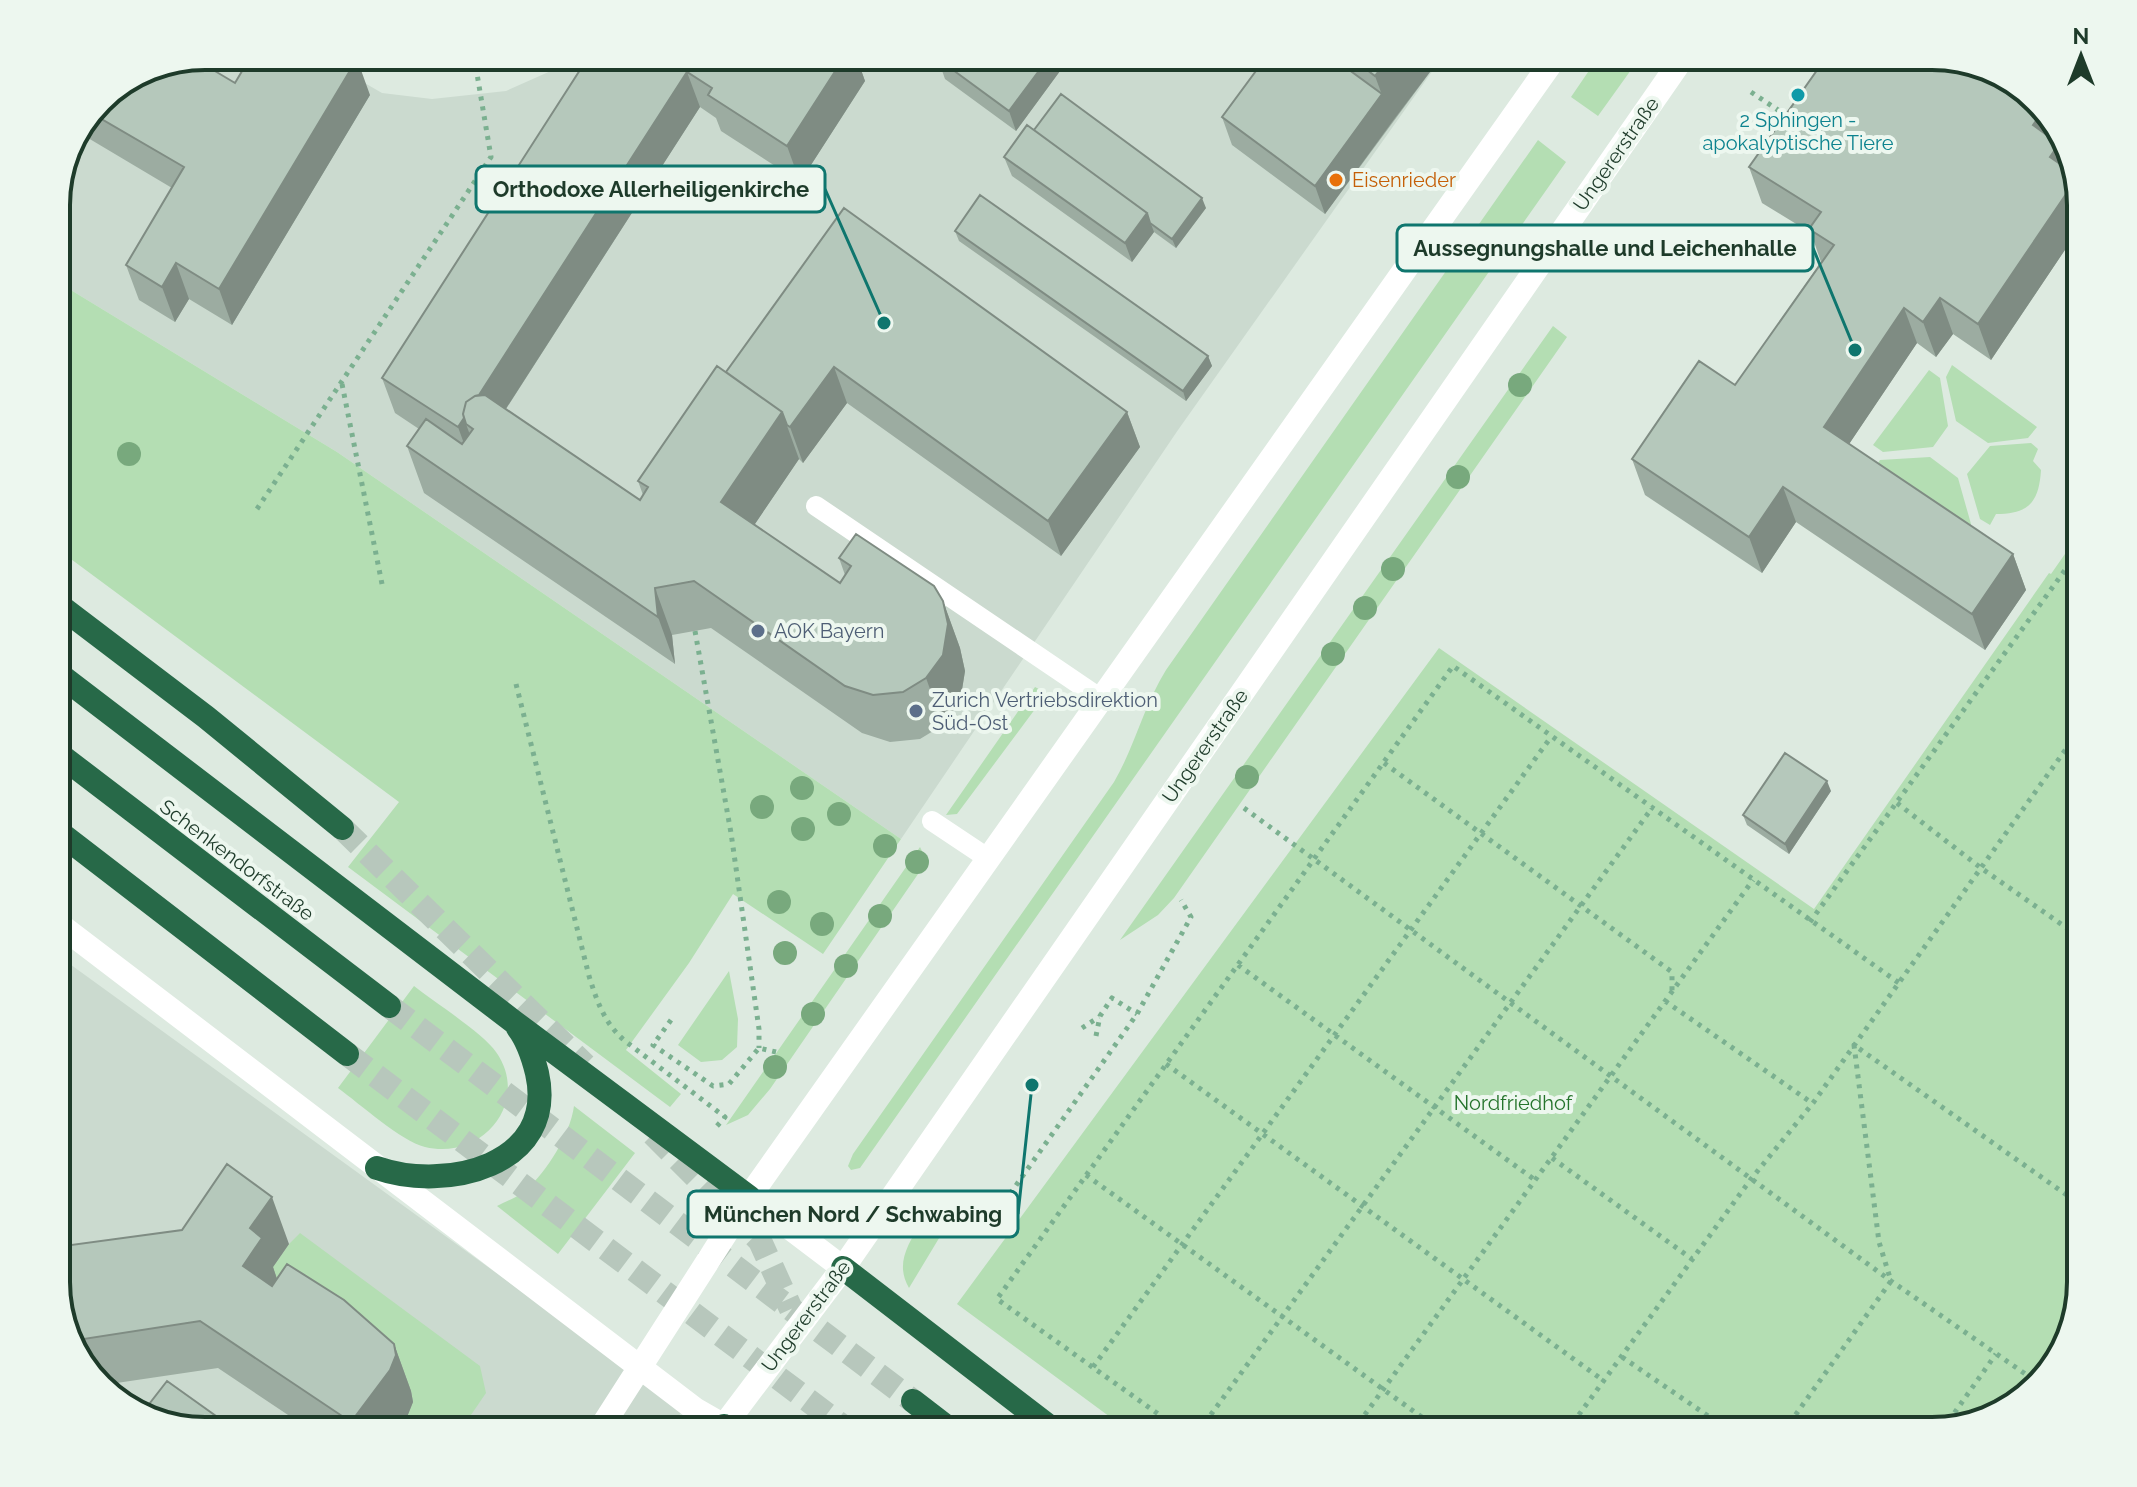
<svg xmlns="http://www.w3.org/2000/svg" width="2137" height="1487" viewBox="0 0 2137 1487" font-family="Raleway,sans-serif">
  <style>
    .built { fill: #cbdacf }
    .green { fill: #b4deb3 }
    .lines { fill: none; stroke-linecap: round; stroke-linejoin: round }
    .highway-tunnel { stroke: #b7c7bc; stroke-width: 24; stroke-dasharray: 24 12; stroke-linecap: butt }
    .path { stroke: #7bb090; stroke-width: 5; stroke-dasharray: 4 6; stroke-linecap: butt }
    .lane { stroke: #fff; stroke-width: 20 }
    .secondary { stroke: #fff; stroke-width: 24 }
    .highway { stroke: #276948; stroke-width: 24 }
    .tree { fill: #78a97d }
    .wall { fill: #9caca1 }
    .shaded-wall { fill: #7f8c83 }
    .building { fill: #b5c8bb; stroke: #7f8c83; stroke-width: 2 }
    .culture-dot { fill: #0f9aa8; stroke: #edf7ef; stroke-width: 3 }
    .food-dot { fill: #e8710a; stroke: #edf7ef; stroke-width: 3 }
    .service-dot { fill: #5c6f8a; stroke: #edf7ef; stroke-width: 3 }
    .labels { text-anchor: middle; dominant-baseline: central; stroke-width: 8; stroke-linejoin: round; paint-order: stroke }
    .culture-label { font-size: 20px; fill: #0d838f; stroke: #edf7ef }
    .street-label { font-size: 20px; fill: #1e3b2a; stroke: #edf7ef }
    .food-label { font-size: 20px; fill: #c56008; stroke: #edf7ef; text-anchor: start }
    .service-label { font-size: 20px; fill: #4e5e75; stroke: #edf7ef; text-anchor: start }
    .park-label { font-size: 20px; fill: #25742c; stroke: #edf7ef }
    .rim { fill: none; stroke: #1e3b2a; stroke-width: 4 }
    .leader { fill: none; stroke: #0f766e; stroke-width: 3 }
    .callout-dot { fill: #0f766e; stroke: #edf7ef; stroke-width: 3 }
    .callout { fill: #edf7ef; stroke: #0f766e; stroke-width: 3 }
    .callout-label { font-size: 22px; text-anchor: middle; font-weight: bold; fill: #1e3b2a }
  </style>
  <rect width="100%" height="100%" fill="#ddeae0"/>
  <!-- built -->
  <path class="built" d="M205,56H318L382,93L432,99L506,91L571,62L576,56H1443L1178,430L901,839L337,452L56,281V195L100,99L148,67Z
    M56,954L684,1409L667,1431H205L122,1406L76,1356L56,1292Z"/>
  <!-- green -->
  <path class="green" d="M1599,56H1641L1598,116L1571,97Z
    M1538,140L1566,162L860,1168L851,1170L848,1166L853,1154L1114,782C1135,746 1144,705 1166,670Z
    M56,281L337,452L901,839L823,954L733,894L689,963L626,1050L681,1094L670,1107L348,867L399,802L56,548Z
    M1553,326L1567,337L1174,898L1158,915L1120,940Z
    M1952,365L2037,427L2028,438L1988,443L1956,421L1946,377Z
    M1929,370L1940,378L1948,426L1933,447L1883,452L1873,445Z
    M2031,443L2038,449L2033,461L2041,470C2039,502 2029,514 1996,514L1990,525L1980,519L1967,474L1990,446Z
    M1930,457L1958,478L1971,524L1963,534L1875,468L1880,460Z
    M2081,531V1283L2056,1365L1998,1415L1933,1431H1129L957,1304L1439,648L1814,909L2049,573L2051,574Z
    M1035,687L1047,693L957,814L946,815Z
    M920,847L927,861L770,1089L748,1115L726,1125Z
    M729,971L738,1019L737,1047L722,1060L701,1062L678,1045Z
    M414,986C433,1001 484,1034 496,1052C531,1101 483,1161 425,1147C401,1141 360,1104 338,1088Z
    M574,1106L635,1153L558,1254L497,1206C507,1201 518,1197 526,1190C547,1171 570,1135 574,1106Z
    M953,1215L909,1288C895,1264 908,1245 920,1224Z
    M300,1233L480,1366L486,1393L460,1431H396C406,1418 414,1408 411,1391L267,1275L289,1244Z"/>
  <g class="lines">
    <!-- highway-tunnel -->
    <path class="highway-tunnel" d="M342,828L585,1065
      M389,1006L913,1401
      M347,1054L849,1431
      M653,1134L760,1241L791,1309"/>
    <!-- path -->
    <path class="path" d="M1751,92L1790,118
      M342,384L383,589
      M257,509L491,157L474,56
      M695,631L731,833L759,1029V1048
      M516,684L589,976C597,1001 604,1023 625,1041L725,1117L717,1126
      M1384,763L1672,972V991
      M1897,803L1981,868L2081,938
      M1244,808L1891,1281L2037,1382
      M1810,922L2081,548
      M1238,965L1535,1180
      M1665,1001L1812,1103
      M671,1020L653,1045L713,1086L729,1084L759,1048L776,1052
      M1082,1028L1099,1017
      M1096,1036L1100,1016L1112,998L1137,1014
      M1166,1064L1604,1381
      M1552,1158L1692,1259
      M1086,1175L1441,1431
      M972,1225L1005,1201L1137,1014L1191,917L1181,900
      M1622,1357L1730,1431
      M1093,1367L1551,737
      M1943,1429L1996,1354
      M1182,1431L997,1299L1453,666L1899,983
      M1199,1431L1652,808
      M1353,1431L1753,880
      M1567,1431L1751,1179L1813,1103L2081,728
      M1784,1431L1891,1281L1879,1242L1854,1045L2081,1205"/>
    <!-- lane -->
    <path class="lane" d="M816,506L1101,699
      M932,821L989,859"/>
    <!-- secondary -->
    <path class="secondary" d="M56,922L696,1410L724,1426
      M749,1197L843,1268
      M599,1431L749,1197L1556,56
      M720,1431L843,1268L1684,56"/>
    <!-- highway -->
    <path class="highway" d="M56,603L206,717L342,828
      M56,672L514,1022L749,1197
      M56,752L389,1006
      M56,830L347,1054
      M377,1168C445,1192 558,1166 537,1073C533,1057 528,1041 518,1028
      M843,1268L1055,1431
      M913,1401L952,1431
      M724,1426L731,1431"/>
  </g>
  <!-- trees -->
  <g class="tree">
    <circle cx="1520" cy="385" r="12"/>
    <circle cx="129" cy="454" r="12"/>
    <circle cx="1458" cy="477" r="12"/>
    <circle cx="1393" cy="569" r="12"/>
    <circle cx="1365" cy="608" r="12"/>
    <circle cx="1333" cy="654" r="12"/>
    <circle cx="1247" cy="777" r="12"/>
    <circle cx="802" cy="788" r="12"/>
    <circle cx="762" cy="807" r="12"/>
    <circle cx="839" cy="814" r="12"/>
    <circle cx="803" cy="829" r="12"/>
    <circle cx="885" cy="846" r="12"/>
    <circle cx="917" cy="862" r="12"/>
    <circle cx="779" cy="902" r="12"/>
    <circle cx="880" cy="916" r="12"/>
    <circle cx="822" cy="924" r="12"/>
    <circle cx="785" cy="953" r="12"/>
    <circle cx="846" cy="966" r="12"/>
    <circle cx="813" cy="1014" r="12"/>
    <circle cx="775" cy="1067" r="12"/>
  </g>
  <!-- wall -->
  <path class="wall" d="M589,56H856L865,81L800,182L721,131L716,118L700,107L506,409L640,500L643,495L638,481L726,372L844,208L1127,412L1140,447L1061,556L847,403L803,463L799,459L754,525L840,583L845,575L839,558L943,601L960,648L965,671L960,702L943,725L920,739L890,742L862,733L711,628L672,635L675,664L424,493L407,446L419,429L395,413L382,378Z
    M1071,56L1016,131L945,79L938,59Z
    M1267,56H1442L1325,214L1232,145L1222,117Z
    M1959,71L2061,131L2063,138L2059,144L2081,204V226L1991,360L1953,334L1936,357L1917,343L1849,444L2013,554L2026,590L1985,650L1796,522L1762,573L1645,495L1632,459L1735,385L1821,262L1811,233L1762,203L1749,167Z
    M235,83L370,95L232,325L189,299L175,322L139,300L126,265L172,188L83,135L100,99Z
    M1004,157L1206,208L1176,248L1154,232L1132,262L1012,176Z
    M955,231L1208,356L1212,366L1186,401L959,241Z
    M1831,791L1789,854L1747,825L1743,815Z
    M289,1244L273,1267L277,1279L394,1344L411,1391L413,1402L407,1417L396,1431H312L218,1368L103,1385L76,1356L56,1292Z"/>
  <!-- shaded-wall -->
  <path class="shaded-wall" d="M845,56H856L865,81L800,182L787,146Z
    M1050,56H1071L1016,131L1009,111Z
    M1390,56H1442L1392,122L1375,76Z
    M357,59L370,95L232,325L219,289Z
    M687,72L700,107L480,449L473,429L466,424L477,454L471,463L458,427Z
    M1382,94L1392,122L1325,214L1315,186Z
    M2043,111L2061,131L2063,138L2046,161L2033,125Z
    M2059,144L2072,179L2050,157Z
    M2075,181L2081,204V226L1991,360L1978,324Z
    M1202,198L1206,208L1176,248L1172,239Z
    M1147,213L1154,232L1132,262L1125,243Z
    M176,263L189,299L175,322L162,287Z
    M1940,298L1953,334L1936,357L1923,322Z
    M1904,308L1917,343L1837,462L1824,427Z
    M1208,356L1212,366L1186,401L1183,391Z
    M834,367L847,403L803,463L790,427Z
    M782,412L799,459L738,549L721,502Z
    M1127,412L1140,447L1061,556L1048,521Z
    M1783,487L1796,522L1762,573L1749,537Z
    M2013,554L2026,590L1985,650L1972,614Z
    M655,588L672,635L675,664L658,617Z
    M943,601L960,648L965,671L960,702L943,725L926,678Z
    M1827,781L1831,791L1789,854L1785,844Z
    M272,1197L289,1244L273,1267L279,1285L261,1313L243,1266L250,1228Z
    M394,1344L411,1391L413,1402L407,1417L396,1431H354L351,1422Z"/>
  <!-- building -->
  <path class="building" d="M251,56H351L357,59L219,289L176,263L162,287L126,265L184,167L93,114L100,99L148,67L193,58L235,83Z
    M589,56H845L787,146L708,95L712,88L687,72L479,395L475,396L466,402L463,414L464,418L458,427L382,378Z
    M941,56H1050L1009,111L938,59Z
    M1267,56H1330L1382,94L1315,186L1222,117Z
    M1349,56H1390L1375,76Z
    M1827,56H1932L1941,59L1959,71L1963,65L2015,81L2043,111L2033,125L2059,144L2050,157L2073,173L2075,181L1978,324L1940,298L1923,322L1904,308L1824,427L2013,554L1972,614L1783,487L1749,537L1632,459L1699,361L1735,385L1834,245L1809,229L1821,212L1749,167Z
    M1061,94L1202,198L1172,239L1150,223L1147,213L1034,130Z
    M1027,125L1147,213L1125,243L1004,157Z
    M980,195L1208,356L1183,391L955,231Z
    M844,208L1127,412L1048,521L834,367L790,427L787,425L782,412L726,372Z
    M717,366L782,412L721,502L840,583L851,566L839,558L856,534L934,586L943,601L948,624L943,655L926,678L903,692L873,695L845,686L694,581L655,588L658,617L407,446L426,419L462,444L473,429L466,424L463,414L466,402L475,396L485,395L640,500L648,487L638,481Z
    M1785,753L1827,781L1785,844L1743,815Z
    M227,1164L272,1197L250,1228L262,1238L243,1266L272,1286L287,1264L344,1300L394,1344L396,1355L390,1370L351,1422L200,1321L71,1341L56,1292V1247L182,1230Z
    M167,1381L237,1431H205L143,1412Z"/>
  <!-- markers -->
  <circle class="culture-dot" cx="1798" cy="95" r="8"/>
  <circle class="food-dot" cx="1336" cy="180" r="8"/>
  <g class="service-dot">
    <circle cx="758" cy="631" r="8"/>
    <circle cx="916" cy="711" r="8"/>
  </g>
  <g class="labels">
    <!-- culture labels -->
    <g class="culture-label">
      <text x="1798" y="120">2 Sphingen -<tspan x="1798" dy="23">apokalyptische Tiere</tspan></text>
    </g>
    <!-- street labels -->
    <g class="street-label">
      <text transform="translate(1616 154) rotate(-55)">Ungererstraße</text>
      <text transform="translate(1205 746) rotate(-55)">Ungererstraße</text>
      <text transform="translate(237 860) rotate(37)">Schenkendorfstraße</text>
      <text transform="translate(806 1316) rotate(-53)">Ungererstraße</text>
    </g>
    <!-- food labels -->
    <g class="food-label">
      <text x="1352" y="180">Eisenrieder</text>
    </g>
    <!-- service labels -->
    <g class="service-label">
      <text x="774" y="631">AOK Bayern</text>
      <text x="932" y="700">Zurich Vertriebsdirektion<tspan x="932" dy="23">Süd-Ost</tspan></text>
    </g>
    <!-- park labels -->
    <g class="park-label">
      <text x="1513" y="1103">Nordfriedhof</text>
    </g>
  </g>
  <!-- crop -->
  <path d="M0 0H2137V1487H0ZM205 70H1932A135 135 0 0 1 2067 205V1282A135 135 0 0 1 1932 1417H205A135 135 0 0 1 70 1282V205A135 135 0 0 1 205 70Z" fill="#edf7ef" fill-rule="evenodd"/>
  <path class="rim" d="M205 70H1932A135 135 0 0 1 2067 205V1282A135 135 0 0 1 1932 1417H205A135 135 0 0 1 70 1282V205A135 135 0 0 1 205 70Z"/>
  <!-- callouts -->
  <path class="leader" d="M884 323L825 189M1855 350L1813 248M1032 1085L1018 1214"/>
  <g class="callout-dot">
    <circle cx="884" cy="323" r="8"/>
    <circle cx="1855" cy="350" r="8"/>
    <circle cx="1032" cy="1085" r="8"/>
  </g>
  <g class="callout">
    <rect x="476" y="166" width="349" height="46" rx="8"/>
    <rect x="1397" y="225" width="416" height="46" rx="8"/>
    <rect x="688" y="1191" width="330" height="46" rx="8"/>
  </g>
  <g class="callout-label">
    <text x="651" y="197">Orthodoxe Allerheiligenkirche</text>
    <text x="1605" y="256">Aussegnungshalle und Leichenhalle</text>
    <text x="853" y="1222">München Nord / Schwabing</text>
  </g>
  <!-- north arrow -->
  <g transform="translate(2081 56)" stroke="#edf7ef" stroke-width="6" paint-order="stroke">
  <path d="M0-6L14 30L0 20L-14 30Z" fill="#1e3b2a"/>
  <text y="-12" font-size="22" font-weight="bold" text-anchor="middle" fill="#1e3b2a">N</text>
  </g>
</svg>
